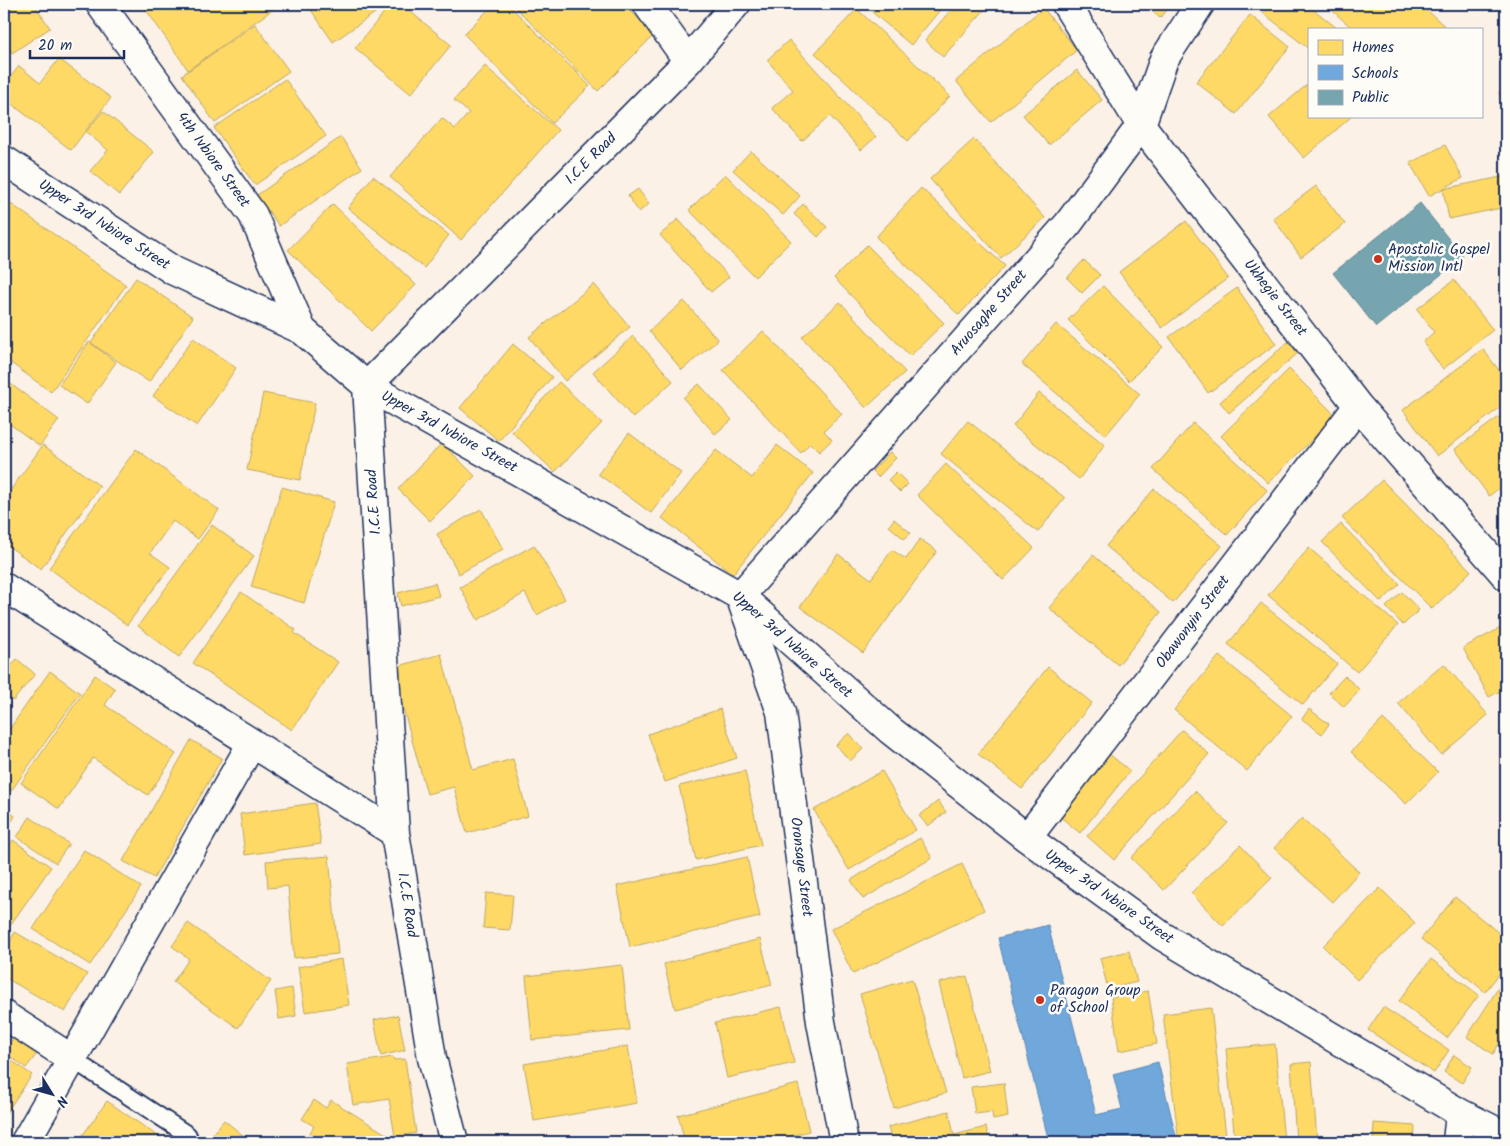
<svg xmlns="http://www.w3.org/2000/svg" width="1510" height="1146" viewBox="0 0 1510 1146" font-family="Kalam,sans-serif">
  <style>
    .homes { fill: #ffd966; stroke: #bba664 }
    .schools { fill: #6fa8dc; stroke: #5684b6 }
    .public { fill: #76a5af; stroke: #5b8297 }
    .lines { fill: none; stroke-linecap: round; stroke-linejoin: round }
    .lane-casing { stroke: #1b2f5e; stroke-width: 20 }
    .street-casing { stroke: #1b2f5e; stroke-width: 31 }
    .lane { stroke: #fdfcf7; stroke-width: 16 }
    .street { stroke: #fdfcf7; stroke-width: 28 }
    .poi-dot { fill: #c8321e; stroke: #fdfcf7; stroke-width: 2 }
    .labels { text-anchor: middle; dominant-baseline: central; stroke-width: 5; stroke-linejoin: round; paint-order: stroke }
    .street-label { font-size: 15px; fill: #1b2f5e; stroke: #fdfcf7 }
    .poi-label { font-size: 15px; fill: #1b2f5e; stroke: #fdfcf7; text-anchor: start }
  </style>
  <rect width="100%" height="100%" fill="#fbf1e6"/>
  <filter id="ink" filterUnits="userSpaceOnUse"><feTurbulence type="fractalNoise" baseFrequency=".02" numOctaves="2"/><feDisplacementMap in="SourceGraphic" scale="10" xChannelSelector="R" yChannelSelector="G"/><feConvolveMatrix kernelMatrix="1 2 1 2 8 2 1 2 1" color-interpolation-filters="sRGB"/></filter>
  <g filter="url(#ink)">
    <!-- homes -->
    <path class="homes" d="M4,4H34L50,28L12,53L4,40Z
      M142,4H278L279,5L188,70Z
      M312,4H383L385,6L333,42L309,7Z
      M391,4H401L451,45L411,94L355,48Z
      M494,4H508L590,86L552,123L464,34Z
      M512,4H624L654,35L598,91Z
      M879,4H945L911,45L872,12Z
      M956,4H984L987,7L943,57L925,40Z
      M1144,4H1172L1160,18Z
      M1270,4H1307L1338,29H1309V49L1263,13Z
      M1325,4H1420L1448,29H1353Z
      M1043,8L1077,50L991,122L956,81Z
      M857,9L950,96L908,141L815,53Z
      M1250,15L1290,47L1236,114L1196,82Z
      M255,24L289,71L215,123L182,75Z
      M789,40L876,137L861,150L830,116L802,141L772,108L793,90L767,60Z
      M59,59L111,98L71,150L4,98V86L19,66L40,83Z
      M485,66L558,130L461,240L390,177L442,118L455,129L469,113L454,100Z
      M1077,70L1102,100L1049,145L1023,115Z
      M285,79L326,136L255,185L214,128Z
      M1309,83V116H1352L1304,158L1269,117Z
      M1506,91V127L1499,92Z
      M103,111L154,152L119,195L90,171L108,150L86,132Z
      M341,137L362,168L279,226L257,195Z
      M974,139L1045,218L1001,258L930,179Z
      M1445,145L1463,178L1429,196L1410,163Z
      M751,151L800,196L783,215L733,170Z
      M725,174L791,241L755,277L689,210Z
      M373,176L449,235L424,268L348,208Z
      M1506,176V207L1449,219L1443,189Z
      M1316,186L1345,224L1301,257L1273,218Z
      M921,188L1005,266L959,315L876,237Z
      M638,189L649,204L639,212L628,196Z
      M11,204L126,285L51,392L4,358V214Z
      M333,204L416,285L371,331L288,250Z
      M803,204L827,227L818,237L794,214Z
      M678,219L729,277L711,292L660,235Z
      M1186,221L1228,278L1162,328L1119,272Z
      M867,245L944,323L910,356L834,278Z
      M1084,260L1100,275L1082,293L1067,278Z
      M136,278L193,317L149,382L91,343Z
      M1454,280L1493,330L1443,369L1423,342L1434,332L1417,309Z
      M594,284L630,327L565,381L529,337Z
      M1103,286L1163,347L1129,381L1068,320Z
      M1237,288L1276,344L1208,393L1169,337Z
      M684,301L718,340L682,370L649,331Z
      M840,302L905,372L866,408L802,337Z
      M1056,324L1140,394L1106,435L1022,364Z
      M763,331L842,414L824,431L832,440L819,452L810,443L801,453L723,370Z
      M633,336L673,381L633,418L593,372Z
      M193,338L236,368L197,426L153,396Z
      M89,342L116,362L87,404L59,385Z
      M1288,342L1298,353L1229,413L1220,402Z
      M513,344L552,377L499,441L460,408Z
      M1483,349L1506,380V403L1437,456L1403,410Z
      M1289,369L1336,416L1268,483L1221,436Z
      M4,379L59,420L40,446L7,422L4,426Z
      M559,382L602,423L555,472L512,432Z
      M699,384L732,420L715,434L683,398Z
      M263,393L315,403L300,480L247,470Z
      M1039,393L1105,445L1079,479L1013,426Z
      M1506,412V483L1489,496L1455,449Z
      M968,421L1065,498L1038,532L941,454Z
      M1193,423L1267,490L1227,535L1153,469Z
      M629,433L681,473L651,513L598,474Z
      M442,443L475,476L430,521L398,489Z
      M43,445L100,486L41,569L4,543V499Z
      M777,445L813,473L733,574L662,518L716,450L752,478Z
      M136,449L219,510L198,539L173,521L150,553L170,567L127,625L49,568Z
      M890,452L896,458L878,477L872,471Z
      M946,464L1034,548L1003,580L917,495Z
      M896,472L908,484L900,492L888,480Z
      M1382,480L1471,571L1432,609L1342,518Z
      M282,487L334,502L304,603L251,587Z
      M1154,489L1222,546L1173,603L1106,546Z
      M481,509L503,549L459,574L437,534Z
      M894,519L911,533L904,539L889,526Z
      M1341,524L1400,584L1381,602L1322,542Z
      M212,525L254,556L179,657L138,626Z
      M920,539L937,551L863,653L800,607L838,554L871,579L892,550L906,559Z
      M534,545L565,599L537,615L525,593L478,620L460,587Z
      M1309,548L1398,625L1357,672L1268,595Z
      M1093,555L1161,612L1118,665L1049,608Z
      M435,583L439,596L401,606L398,593Z
      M241,592L296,630L294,633L338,662L292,730L193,663Z
      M1402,592L1419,610L1403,625L1386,607Z
      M1261,603L1337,664L1303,705L1228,644Z
      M1506,625V688L1489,697L1463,648Z
      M441,654L473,770L513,759L528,816L467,833L454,787L427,794L392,668Z
      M1219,656L1292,716L1247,771L1174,710Z
      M17,659L35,674L13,701L4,693V675Z
      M1444,664L1488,715L1441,755L1398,703Z
      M1048,667L1092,703L1022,789L978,754Z
      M50,671L80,693L11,791L4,786V737Z
      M95,675L115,689L105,705L176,754L148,795L93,758L59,809L21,783Z
      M1345,676L1360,690L1344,707L1329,693Z
      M720,709L737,758L665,782L648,734Z
      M1309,709L1329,724L1322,734L1302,719Z
      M1383,719L1438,772L1406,804L1351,752Z
      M1182,730L1209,754L1114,860L1087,836Z
      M849,733L863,749L850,761L836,745Z
      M191,740L222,758L154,878L123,861Z
      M1109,754L1130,771L1080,833L1058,815Z
      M745,771L761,845L696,860L679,786Z
      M882,771L916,830L849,870L814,810Z
      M1195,791L1228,823L1164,890L1131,858Z
      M938,801L946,812L928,826L919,816Z
      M315,803L321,844L245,855L240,814Z
      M4,808L15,816L4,833Z
      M30,817L69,844L56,863L17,837Z
      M1302,818L1359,872L1332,902L1274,848Z
      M920,838L932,858L863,899L851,880Z
      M13,840L51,867L4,934V853Z
      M1240,845L1272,878L1223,926L1191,893Z
      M84,850L141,887L90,965L33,929Z
      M329,856L338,954L294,958L288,886L268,888L266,861Z
      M747,857L760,917L630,947L617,886Z
      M962,864L984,910L853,974L831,929Z
      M1380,888L1415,923L1357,980L1323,946Z
      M486,893L513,895L510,930L483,928Z
      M1455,897L1506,939V965L1485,992L1421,939Z
      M188,923L271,981L238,1028L173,982L189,959L172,946Z
      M15,932L87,974L65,1012L4,977V952Z
      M760,939L772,985L675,1009L664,964Z
      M1129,951L1137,982L1108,989L1100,958Z
      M342,959L349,1005L305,1012L298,967Z
      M1431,959L1479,995L1447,1038L1399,1001Z
      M622,965L629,1030L532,1040L526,976Z
      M967,976L990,1071L962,1078L939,983Z
      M1506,976V1032L1493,1054L1467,1037Z
      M912,979L946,1093L894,1108L860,994Z
      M292,988L296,1016L279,1019L275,991Z
      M1148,991L1157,1044L1119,1051L1111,997Z
      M781,1007L794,1063L727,1078L715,1023Z
      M1383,1007L1449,1050L1434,1073L1368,1030Z
      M1211,1008L1226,1136L1179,1142L1163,1014Z
      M398,1015L405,1050L381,1056L374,1020Z
      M15,1035L39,1051L26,1068L4,1052Z
      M1275,1044L1284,1142H1235L1226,1049Z
      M628,1046L637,1103L534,1121L524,1064Z
      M4,1055L32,1075L4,1116Z
      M1454,1055L1472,1067L1462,1083L1444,1072Z
      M393,1057L394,1060L405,1059L416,1133L395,1137L389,1099L353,1105L347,1064Z
      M1311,1062L1317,1141L1350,1139L1351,1142H1296L1291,1064Z
      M1004,1083L1008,1117L993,1120L992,1112L975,1114L971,1087Z
      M798,1084L809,1131L767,1142H685L678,1115Z
      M314,1100L326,1108L331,1100L399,1142H318L308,1136L314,1126L302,1119Z
      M107,1101L166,1142H85L80,1139Z
      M949,1111L954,1135L986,1127L990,1142H892L888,1127Z
      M224,1120L251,1142H206Z
      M1374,1123L1415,1126L1414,1142H1373Z"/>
    <!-- schools -->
    <path class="schools" d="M1048,925L1096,1115L1122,1109L1113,1074L1158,1062L1176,1136L1153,1142H1049L998,938Z"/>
    <!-- public -->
    <path class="public" d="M1420,203L1463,257L1376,327L1333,273Z"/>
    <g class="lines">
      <defs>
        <path id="lane" d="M72,1059L188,1135"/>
        <path id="street" d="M100,4L253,215L302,330
          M647,4L688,61
          M1066,4L1141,125L1358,406L1506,576
          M4,160L174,271L302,330L367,386L740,596L890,730L1027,838L1162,936L1460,1113L1506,1136
          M4,587L395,833
          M1027,838L1358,406
          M4,1015L72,1059
          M25,1142L252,743
          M454,1142L432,1058L395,833L367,386L688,61L736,4
          M844,1142L821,1022L781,712L740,596L1068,224L1141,125L1164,59L1200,4
          M1457,1142L1460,1113"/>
      </defs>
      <!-- lane casing -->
      <use href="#lane" class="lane-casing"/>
      <!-- street casing -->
      <use href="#street" class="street-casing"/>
      <!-- lane -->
      <use href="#lane" class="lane"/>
      <!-- street -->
      <use href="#street" class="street"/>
    </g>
  </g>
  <!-- markers -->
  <g class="poi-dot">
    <circle cx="1378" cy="259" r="5"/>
    <circle cx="1040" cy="1000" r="5"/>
  </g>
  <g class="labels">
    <!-- street labels -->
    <g class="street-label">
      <text transform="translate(591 159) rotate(-45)">I.C.E Road</text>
      <text transform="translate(213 160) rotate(54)">4th Ivbiore Street</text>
      <text transform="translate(104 225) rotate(33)">Upper 3rd Ivbiore Street</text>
      <text transform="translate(1275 298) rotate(52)">Ukhegie Street</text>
      <text transform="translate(989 313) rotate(-49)">Aruosaghe Street</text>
      <text transform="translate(449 432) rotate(29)">Upper 3rd Ivbiore Street</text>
      <text transform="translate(374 502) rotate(-94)">I.C.E Road</text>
      <text transform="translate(1193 622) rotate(-53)">Obawonyin Street</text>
      <text transform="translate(792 645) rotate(41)">Upper 3rd Ivbiore Street</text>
      <text transform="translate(801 867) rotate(83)">Oronsaye Street</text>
      <text transform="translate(1109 897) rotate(35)">Upper 3rd Ivbiore Street</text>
      <text transform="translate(407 905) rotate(81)">I.C.E Road</text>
    </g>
    <!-- poi labels -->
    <g class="poi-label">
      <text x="1388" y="250">Apostolic Gospel<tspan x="1388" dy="17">Mission Intl</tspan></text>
      <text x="1050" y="991">Paragon Group<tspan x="1050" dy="17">of School</tspan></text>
    </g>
  </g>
  <!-- margin -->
  <rect width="1510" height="1146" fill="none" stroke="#fdfcf7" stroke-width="20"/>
  <rect x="10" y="10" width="1490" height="1126" fill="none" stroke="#1b2f5e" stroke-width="2" filter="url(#ink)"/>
  <!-- legend -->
  <rect x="1308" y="28" width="175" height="90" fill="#fdfcf7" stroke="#a3aaba"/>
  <rect x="1318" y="40" width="25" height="15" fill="#ffd966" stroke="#a3aaba"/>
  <text x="1352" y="52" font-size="15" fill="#1b2f5e">Homes</text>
  <rect x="1318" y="65" width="25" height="15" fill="#6fa8dc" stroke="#a3aaba"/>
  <text x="1352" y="78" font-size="15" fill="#1b2f5e">Schools</text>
  <rect x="1318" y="90" width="25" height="15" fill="#76a5af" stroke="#a3aaba"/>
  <text x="1352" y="102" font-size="15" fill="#1b2f5e">Public</text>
  <!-- north arrow -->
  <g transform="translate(52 1094) rotate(127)" stroke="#fdfcf7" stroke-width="4" paint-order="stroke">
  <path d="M0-4L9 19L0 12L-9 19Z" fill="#1b2f5e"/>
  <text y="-8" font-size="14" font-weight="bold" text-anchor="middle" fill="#1b2f5e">N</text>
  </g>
  <!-- scale -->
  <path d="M30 50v8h94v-8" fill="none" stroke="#1b2f5e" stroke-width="2.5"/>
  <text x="38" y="50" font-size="15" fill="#1b2f5e" stroke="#fdfcf7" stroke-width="4" paint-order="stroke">20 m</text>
</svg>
